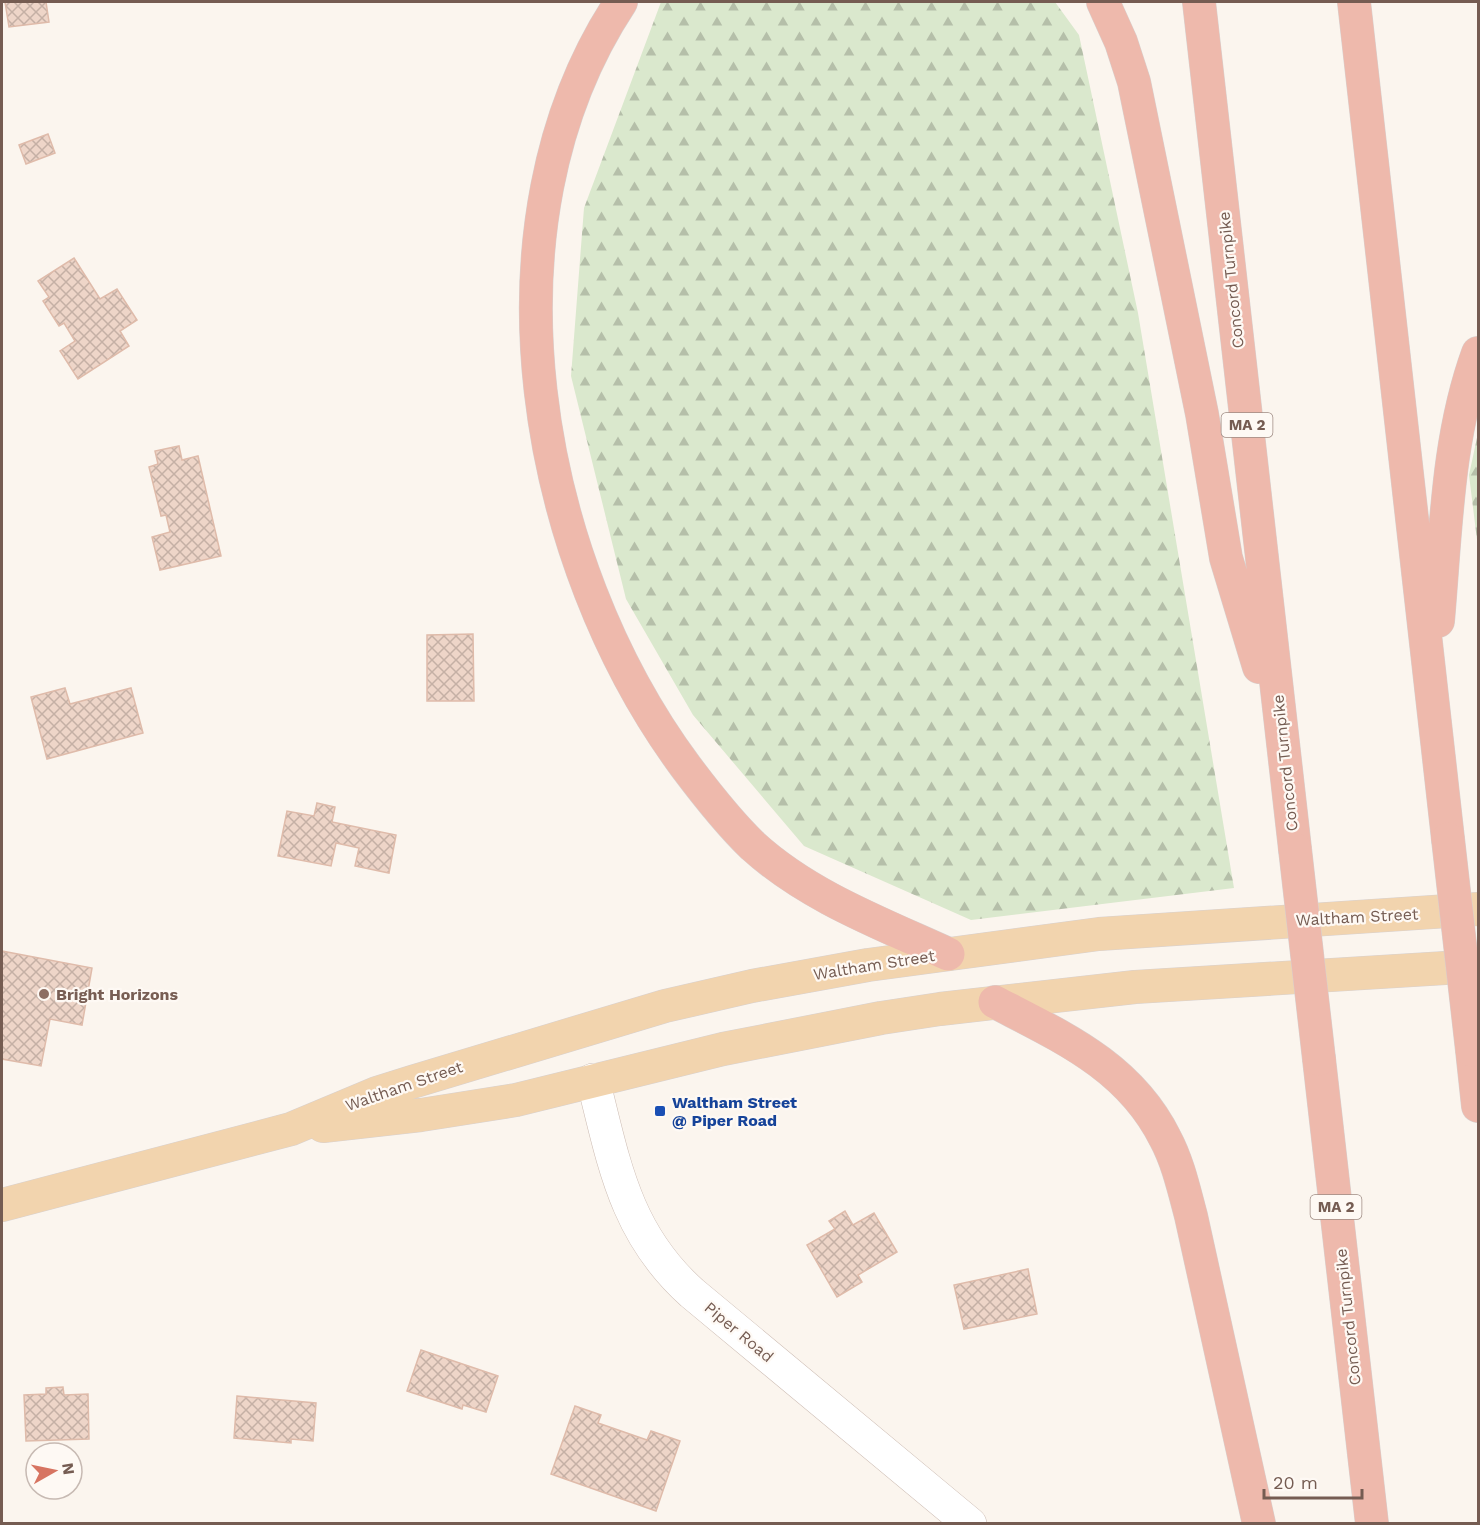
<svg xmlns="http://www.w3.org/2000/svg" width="1480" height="1525" viewBox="0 0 1480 1525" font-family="'Work Sans',sans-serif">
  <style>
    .forest { fill: url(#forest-firs) }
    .building { fill: url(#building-cross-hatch); stroke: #dfbbaa; stroke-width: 1.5 }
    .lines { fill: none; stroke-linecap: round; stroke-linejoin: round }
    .minor-casing { stroke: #cdbdb4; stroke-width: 34 }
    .major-casing { stroke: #d8d1cf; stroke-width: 34 }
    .highway-casing { stroke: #d8d1cf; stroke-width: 34 }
    .minor { stroke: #fff; stroke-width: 33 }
    .major { stroke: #f2d4ae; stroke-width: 33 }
    .highway { stroke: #eeb9ac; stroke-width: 33 }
    .highway-bridge-casing { stroke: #d8d1cf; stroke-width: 34; stroke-linecap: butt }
    .highway-bridge { stroke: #eeb9ac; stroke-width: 33 }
    .education-dot { fill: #8d6e63; stroke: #fef9f4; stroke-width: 2 }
    .transit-dot { fill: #1a4fb4; stroke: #fef9f4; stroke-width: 2 }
    .labels { text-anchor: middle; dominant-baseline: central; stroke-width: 4.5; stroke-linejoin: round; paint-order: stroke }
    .shield { fill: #fef9f4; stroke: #9e8b83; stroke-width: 1.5 }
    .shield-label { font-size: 15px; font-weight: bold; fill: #755c52 }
    .street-label { font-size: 16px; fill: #755c52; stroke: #fef9f4 }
    .education-label { font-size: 16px; font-weight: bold; fill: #785e54; stroke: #fef9f4; text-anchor: start }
    .transit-label { font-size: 16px; font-weight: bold; fill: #164399; stroke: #fef9f4; text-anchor: start }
  </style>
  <defs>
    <pattern id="forest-firs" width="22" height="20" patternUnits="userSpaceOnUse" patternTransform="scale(1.5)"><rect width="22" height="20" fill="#dae8cd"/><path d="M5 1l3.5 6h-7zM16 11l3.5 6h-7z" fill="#b5bfa9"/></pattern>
    <pattern id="building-cross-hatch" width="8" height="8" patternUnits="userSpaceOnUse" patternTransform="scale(1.5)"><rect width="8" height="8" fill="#eed5c8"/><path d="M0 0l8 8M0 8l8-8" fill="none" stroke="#c5b0a5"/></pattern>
  </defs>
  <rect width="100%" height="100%" fill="#fbf5ee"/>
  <!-- forest -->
  <path class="forest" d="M661,2H1055L1079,35L1138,313L1234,888L971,920L804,846L693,715L626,599L571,376L584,208Z
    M1478,433V548L1469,475Z"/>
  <!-- building -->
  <path class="building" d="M5,2H46L49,22L9,27Z
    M48,134L55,153L26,164L19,145Z
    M74,258L100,299L117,289L137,320L120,331L129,346L78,379L60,351L75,341L64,323L59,326L43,301L49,297L38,281Z
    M179,446L182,460L198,456L221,556L160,570L152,537L170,532L166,515L161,516L149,467L158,464L155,451Z
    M473,634L474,701H427V635Z
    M65,688L70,704L131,688L143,733L47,759L31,697Z
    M317,803L335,807L332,822L396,835L389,873L355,866L359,848L336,843L331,866L278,856L287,811L314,816Z
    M2,951L92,968L82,1025L50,1019L41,1066L2,1059Z
    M845,1211L853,1225L874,1213L897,1252L858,1275L862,1282L837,1297L807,1245L835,1229L829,1221Z
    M1028,1269L1037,1314L964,1329L954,1285Z
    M421,1350L498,1376L486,1412L463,1405L462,1409L407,1391Z
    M63,1387L64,1395L88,1394L89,1439L26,1441L24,1395L46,1394V1388Z
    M237,1396L316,1403L313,1441L291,1439V1443L234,1438Z
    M575,1406L601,1415L598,1423L647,1440L651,1431L680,1441L656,1511L551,1474Z"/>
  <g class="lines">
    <defs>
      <path id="minor" d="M593,1080C614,1163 625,1233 692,1293L970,1524"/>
      <path id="major" d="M323,1126L421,1115L516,1100L723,1049L881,1018L940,1009L1135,987L1478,966
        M2,1205L291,1129L377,1093L412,1082L665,1006L752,986L868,965L1099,934L1478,909"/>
      <path id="highway" d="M621,2C473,225 533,561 686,767C707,795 728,822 753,846C808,896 880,923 948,954
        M1103,2L1121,42L1134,82L1202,414L1226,558L1259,667
        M1199,2L1295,849
        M1354,2L1448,839
        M1438,621C1446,531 1447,438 1478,353
        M995,1002C1062,1037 1129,1066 1165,1138C1178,1162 1184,1190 1191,1216L1259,1524
        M1472,1050L1478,1106
        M1319,1059L1372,1524"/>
    </defs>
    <!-- minor casing -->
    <use href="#minor" class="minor-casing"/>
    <!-- major casing -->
    <use href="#major" class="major-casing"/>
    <!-- highway casing -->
    <use href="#highway" class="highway-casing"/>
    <!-- minor -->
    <use href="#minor" class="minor"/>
    <!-- major -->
    <use href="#major" class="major"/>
    <!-- highway -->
    <use href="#highway" class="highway"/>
    <defs>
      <path id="highway-bridge" d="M1448,839L1472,1050
        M1295,849L1319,1059"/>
    </defs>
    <!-- highway-bridge casing -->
    <use href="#highway-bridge" class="highway-bridge-casing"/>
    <!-- highway-bridge -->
    <use href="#highway-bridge" class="highway-bridge"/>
  </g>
  <!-- markers -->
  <circle class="education-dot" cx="44" cy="994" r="6"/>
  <rect class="transit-dot" x="654" y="1105" width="12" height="12" rx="3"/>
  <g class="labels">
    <!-- shield labels -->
    <g class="shield">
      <rect x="1221.5" y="413" width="51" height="24" rx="4.5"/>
      <rect x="1310.5" y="1195" width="51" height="24" rx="4.5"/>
    </g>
    <g class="shield-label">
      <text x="1247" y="425">MA 2</text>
      <text x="1336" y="1207">MA 2</text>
    </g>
    <!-- street labels -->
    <g class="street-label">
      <text transform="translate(1231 280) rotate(-96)">Concord Turnpike</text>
      <text transform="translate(1285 763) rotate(-96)">Concord Turnpike</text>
      <text transform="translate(1357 917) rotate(-3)">Waltham Street</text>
      <text transform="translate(874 965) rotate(-9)">Waltham Street</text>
      <text transform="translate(404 1086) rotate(-19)">Waltham Street</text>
      <text transform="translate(1348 1317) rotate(-96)">Concord Turnpike</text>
      <text transform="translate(739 1332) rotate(40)">Piper Road</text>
    </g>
    <!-- education labels -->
    <g class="education-label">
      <text x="56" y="994">Bright Horizons</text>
    </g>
    <!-- transit labels -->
    <g class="transit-label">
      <text x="672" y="1102">Waltham Street<tspan x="672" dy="18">@ Piper Road</tspan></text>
    </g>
  </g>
  <!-- border -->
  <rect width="1480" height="1525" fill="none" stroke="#755c52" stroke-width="6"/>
  <!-- north arrow -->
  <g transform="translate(54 1471) rotate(81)"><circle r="28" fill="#fef9f4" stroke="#c7bab3" stroke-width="1.5"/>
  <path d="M0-4.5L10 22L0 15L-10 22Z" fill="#d77461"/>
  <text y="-9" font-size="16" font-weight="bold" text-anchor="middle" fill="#755c52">N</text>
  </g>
  <!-- scale -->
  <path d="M1264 1489v9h98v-9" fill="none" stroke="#755c52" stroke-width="3"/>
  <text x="1273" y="1489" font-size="18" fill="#755c52" stroke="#fef9f4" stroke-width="4.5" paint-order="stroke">20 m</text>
</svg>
